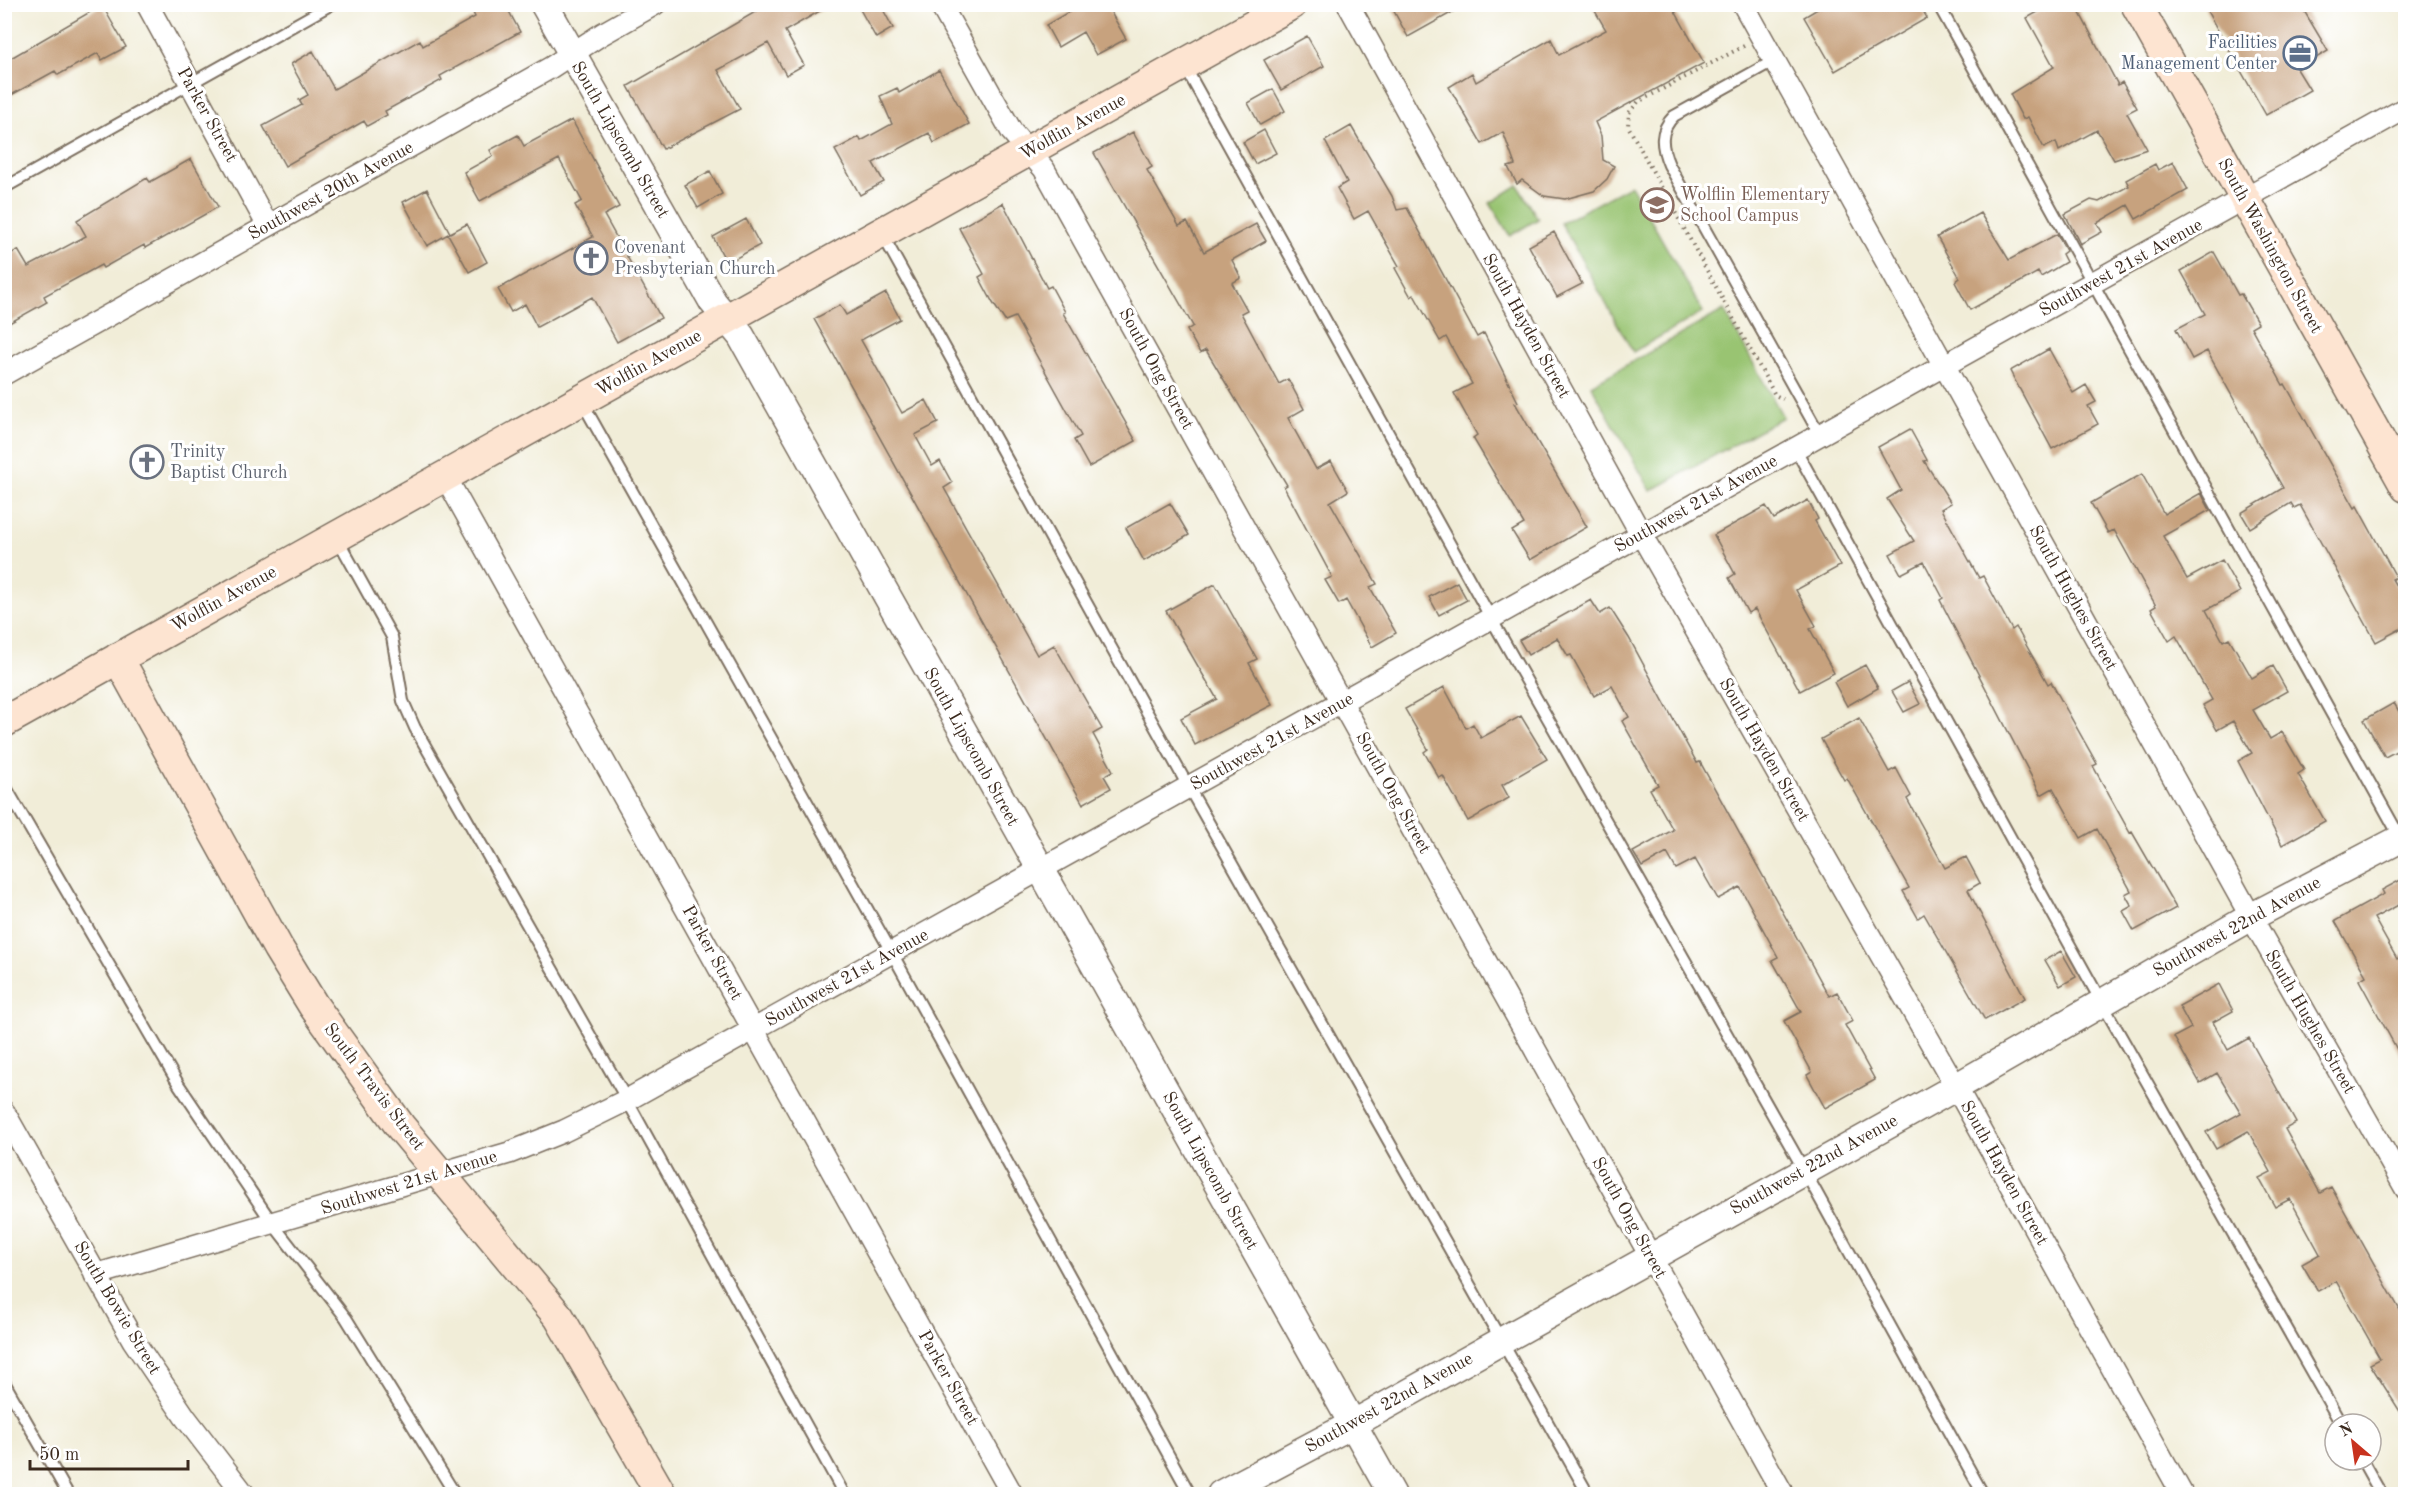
<svg xmlns="http://www.w3.org/2000/svg" width="2410" height="1499" viewBox="0 0 2410 1499" font-family="'Old Standard TT',serif">
  <style>
    .green { fill: #99c472; stroke: #6a7748; stroke-width: 1.5 }
    .building { fill: #c7a27e }
    .lines { fill: none; stroke-linecap: round; stroke-linejoin: round }
    .service-casing { stroke: #7b6e5f; stroke-width: 14 }
    .minor-casing { stroke: #7b6e5f; stroke-width: 24 }
    .tertiary-casing { stroke: #7b6e5f; stroke-width: 30 }
    .secondary-casing { stroke: #7b6e5f; stroke-width: 33 }
    .path { stroke: #7b6e5f; stroke-width: 4; stroke-dasharray: 1.5 4.5; stroke-linecap: butt }
    .service { stroke: #fff; stroke-width: 10 }
    .minor { stroke: #fff; stroke-width: 21 }
    .tertiary { stroke: #fff; stroke-width: 27 }
    .secondary { stroke: #fde4d1; stroke-width: 30 }
    .labels { text-anchor: middle; dominant-baseline: central; stroke-width: 6; stroke-linejoin: round; paint-order: stroke }
    .service-label { font-size: 18px; fill: #4e5e75; stroke: #fff; text-anchor: end }
    .street-label { font-size: 18px; fill: #3b2a1e; stroke: #fff }
    .education-label { font-size: 18px; fill: #785e54; stroke: #fff; text-anchor: start }
    .worship-label { font-size: 18px; fill: #5b616d; stroke: #fff; text-anchor: start }
  </style>
  <rect width="100%" height="100%" fill="#fff"/>
  <filter id="ink" filterUnits="userSpaceOnUse"><feTurbulence type="fractalNoise" baseFrequency=".0167" numOctaves="2"/><feDisplacementMap in="SourceGraphic" scale="12" xChannelSelector="R" yChannelSelector="G"/><feConvolveMatrix kernelMatrix="1 2 1 2 8 2 1 2 1" color-interpolation-filters="sRGB"/></filter>
  <filter id="wash" filterUnits="userSpaceOnUse"><feTurbulence type="fractalNoise" baseFrequency=".008" numOctaves="4" result="noise"/><feDisplacementMap in="SourceGraphic" scale="24" xChannelSelector="R" yChannelSelector="G"/><feGaussianBlur stdDeviation="1.35" result="paint"/><feColorMatrix in="noise" values="0 0 0 0 0 0 0 0 0 0 0 0 0 0 0 0 0 1.4 0 .05"/><feComposite in="paint" operator="in"/></filter>
  <g filter="url(#wash)">
    <rect width="100%" height="100%" fill="#f1edd8"/>
    <!-- green -->
    <path class="green" d="M1518,185L1538,219L1510,236L1490,203Z
      M1631,185L1703,312L1633,352L1561,223Z
      M1724,310L1783,417L1651,491L1591,385Z"/>
    <g id="blocks">
      <!-- building -->
      <path class="building" d="M469,4H505L520,32L440,76L442,80L385,111L387,115L367,126L364,121L285,166L263,126L302,105L299,100L308,95L291,64L313,51L334,89L420,40L423,46L475,17Z
        M769,4H832L785,31L804,65L786,75L768,43L718,70L740,109L663,149L628,86Z
        M857,4H880L893,28L876,38Z
        M1082,4H1106L1126,39L1096,55L1083,32L1058,47L1046,25Z
        M1390,4H1467L1408,37Z
        M1591,4H1671L1704,63L1595,122L1601,136L1603,160L1614,166L1607,179L1594,191L1565,199L1544,196L1522,180L1517,184L1508,167L1515,165L1503,132L1482,144L1449,87L1472,73L1476,82L1551,39L1559,55L1606,30Z
        M1826,4H1919L1927,18L1835,71L1804,17Z
        M2052,4H2075L2118,85L2122,82L2137,108L2127,113L2147,149L2114,160L2097,130L2059,151L2056,142L2044,148L2028,117L2023,119L2010,94L2054,67L2027,18Z
        M2203,4H2300L2328,51L2297,69L2310,90L2266,115Z
        M102,5L126,47L102,60L98,53L58,75L55,71L4,99V62Z
        M1307,36L1324,66L1281,90L1264,60Z
        M939,70L969,124L934,143L929,133L873,163L884,182L860,195L835,150L859,137L861,141L892,124L880,96L897,88L899,93Z
        M1273,89L1285,111L1260,125L1248,103Z
        M572,120L619,207L604,215L661,318L617,342L592,297L537,327L525,304L511,312L498,289L593,237L575,205L582,201L559,159L480,201L464,172L493,156L490,150L518,135L524,146Z
        M1351,126L1392,196L1397,210L1407,208L1477,337L1484,333L1518,402L1515,403L1587,527L1530,560L1512,531L1524,524L1473,438L1477,435L1454,393L1472,384L1446,337L1440,341L1414,295L1411,297L1395,268L1399,266L1368,211L1354,219L1337,188L1347,182L1325,141Z
        M1264,130L1276,153L1255,164L1243,142Z
        M1133,132L1152,167L1147,170L1179,226L1187,222L1204,252L1256,224L1266,241L1232,260L1241,278L1232,283L1247,310L1241,313L1279,384L1288,379L1304,409L1288,418L1316,469L1331,461L1348,491L1330,502L1377,584L1370,587L1396,633L1372,647L1346,600L1339,604L1325,580L1332,577L1284,487L1287,485L1206,350L1200,353L1187,330L1193,326L1094,153Z
        M191,159L218,207L145,248L144,245L103,268L101,265L44,296L47,302L4,326V257L18,250L28,267L86,236L77,220L147,178L150,182Z
        M2173,162L2188,190L2136,219L2128,205L2097,223L2102,232L2080,244L2065,214L2091,200L2099,202L2129,186L2126,180L2155,164L2158,170Z
        M710,171L722,194L698,208L685,185Z
        M427,189L450,233L427,246L403,202Z
        M1003,203L1047,288L1051,286L1065,312L1063,313L1136,441L1089,467L1074,440L1081,436L1015,317L1005,321L993,303L979,277L984,274L959,228Z
        M1980,213L2009,260L2057,234L2066,251L2062,254L2066,262L2041,277L2038,272L1970,310L1955,282L1960,278L1937,237Z
        M746,219L760,245L727,263L713,237Z
        M467,224L487,262L469,272L448,234Z
        M1554,232L1582,284L1557,297L1529,246Z
        M2214,252L2238,295L2241,294L2258,323L2251,327L2283,385L2285,384L2355,508L2357,506L2396,577L2392,579L2406,603V626L2376,642L2300,505L2294,508L2291,503L2250,528L2241,513L2283,488L2207,351L2192,359L2176,329L2205,314L2181,271Z
        M886,293L900,319L861,340L902,413L926,400L938,423L915,435L932,466L940,461L952,483L944,488L1037,655L1054,645L1102,729L1093,734L1113,771L1104,776L1111,788L1083,804L814,319L840,305L846,315Z
        M2049,349L2073,393L2086,385L2096,402L2088,406L2098,424L2052,449L2010,371Z
        M1910,429L1927,460L1924,461L1951,503L1941,509L1979,578L1983,576L2012,630L2016,627L2048,684L2051,682L2097,764L2093,766L2130,833L2132,832L2176,908L2134,931L2123,911L2132,906L2125,894L2131,891L2097,829L2081,838L2053,788L2041,795L1940,600L1943,598L1924,562L1901,574L1890,554L1914,541L1887,499L1901,490L1878,447Z
        M2142,474L2164,514L2201,493L2210,510L2163,536L2187,579L2222,560L2240,592L2206,610L2223,641L2229,638L2252,678L2273,666L2287,691L2253,710L2270,739L2282,732L2304,770L2298,774L2325,821L2282,845L2238,761L2252,753L2233,721L2217,730L2203,705L2212,700L2176,636L2169,641L2151,609L2156,606L2114,530L2108,533L2091,503Z
        M1808,500L1818,519L1815,521L1840,566L1796,590L1816,626L1810,629L1834,673L1800,691L1755,609L1748,613L1729,578L1735,574L1714,535L1766,506L1774,519Z
        M1170,503L1189,535L1144,561L1126,528Z
        M1457,582L1467,600L1439,615L1429,597Z
        M1215,584L1257,659L1249,663L1272,705L1195,745L1181,718L1217,699L1166,611Z
        M1591,600L1600,614L1610,608L1629,638L1697,763L1700,762L1829,996L1837,992L1853,1021L1845,1025L1875,1080L1825,1108L1807,1075L1812,1072L1784,1021L1801,1012L1772,960L1778,957L1740,887L1718,899L1695,859L1676,869L1667,853L1642,867L1633,852L1673,830L1650,789L1658,785L1622,721L1629,717L1612,686L1594,696L1571,655L1568,656L1557,638L1528,655L1519,640Z
        M1865,665L1878,688L1847,706L1834,682Z
        M1908,682L1920,704L1904,712L1892,691Z
        M1444,687L1466,728L1473,724L1481,738L1521,716L1547,759L1502,785L1509,798L1468,821L1443,776L1439,778L1424,752L1428,749L1405,709Z
        M2394,703L2406,723V746L2385,757L2364,720Z
        M1859,718L1889,772L1896,768L1911,796L1907,799L1945,868L1966,857L1980,883L1968,890L2025,998L1985,1020L1924,914L1918,918L1903,891L1909,888L1847,778L1844,780L1821,739Z
        M2406,877V901L2374,918L2397,959L2406,954V1066L2359,980L2366,976L2335,921L2384,894L2382,890Z
        M2061,951L2076,977L2060,986L2045,960Z
        M2219,984L2233,1011L2213,1022L2228,1050L2249,1038L2296,1123L2285,1129L2320,1193L2331,1187L2406,1321V1421L2370,1364L2380,1359L2336,1281L2318,1291L2302,1264L2320,1254L2290,1199L2275,1207L2259,1178L2271,1172L2248,1131L2216,1149L2206,1132L2241,1113L2217,1073L2200,1083L2174,1037L2191,1028L2179,1006Z"/>
    </g>
  </g>
  <g filter="url(#ink)">
    <use href="#blocks" fill-opacity="0" stroke="#7b6e5f" stroke-width="1.5"/>
    <g class="lines">
      <defs>
        <path id="service" d="M1938,4L2401,839
          M1775,60L1674,116C1659,131 1661,146 1669,165L1820,435
          M1184,65L1492,620L1804,1170L1983,1494
          M4,188L332,4
          M882,234L1189,788L1588,1494
          M582,402L892,953L1190,1494
          M1795,448L2102,1003L2341,1424
          M337,538L392,637L403,701L415,728L627,1100L844,1494
          M4,784L179,1085L273,1224L346,1318L455,1494
          M4,1382L68,1494
          M2362,1460L2381,1494"/>
        <path id="minor" d="M147,4L268,226
          M940,4L1012,132L1044,169L1783,1494
          M1348,4L1641,534L1956,1087L2182,1494
          M1743,4L2251,917L2406,1189
          M4,374L550,68L602,34L655,4
          M445,476L1012,1494
          M4,1112L133,1340L185,1417L244,1494
          M95,1275L509,1153L564,1131L627,1100C1222,772 1812,437 2406,108"/>
        <path id="tertiary" d="M544,4L713,302L741,336L1392,1494
          M1221,1494L1353,1424L1956,1087L2251,917L2406,836"/>
        <path id="secondary" d="M2136,4L2406,487
          M118,658L278,948L313,1005L400,1126L559,1317L661,1494
          M4,722L1292,4"/>
      </defs>
      <!-- service casing -->
      <use href="#service" class="service-casing"/>
      <!-- minor casing -->
      <use href="#minor" class="minor-casing"/>
      <!-- tertiary casing -->
      <use href="#tertiary" class="tertiary-casing"/>
      <!-- secondary casing -->
      <use href="#secondary" class="secondary-casing"/>
      <!-- path -->
      <path class="path" d="M1744,46L1638,102L1629,113L1628,126L1775,395L1783,399"/>
      <!-- service -->
      <use href="#service" class="service"/>
      <!-- minor -->
      <use href="#minor" class="minor"/>
      <!-- tertiary -->
      <use href="#tertiary" class="tertiary"/>
      <!-- secondary -->
      <use href="#secondary" class="secondary"/>
    </g>
  </g>
  <!-- icons -->
  <defs>
    <symbol id="office-ring" viewBox="-11 -11 22 22"><circle r="9.5" fill="#fff" stroke="#5c6f8a" stroke-width="1.5"/><path d="M-6-3h4V-5.5h4V-3h4V5H-6ZM-1-4.5V-3h2v-1.5ZM-6 0V1H6V0Z" fill="#5c6f8a"/></symbol>
    <symbol id="school-ring" viewBox="-11 -11 22 22"><circle r="9.5" fill="#fff" stroke="#8d6e63" stroke-width="1.5"/><path d="M0-5L7-2L0 1L-7-2ZM-4 1L0 2.5L4 1V4Q0 6-4 4Z" fill="#8d6e63"/></symbol>
    <symbol id="church-ring" viewBox="-11 -11 22 22"><circle r="9.5" fill="#fff" stroke="#6b7280" stroke-width="1.5"/><path d="M-1.2-6h2.4v3.5h3.3v2.4h-3.3V6h-2.4V-.1h-3.3v-2.4h3.3Z" fill="#6b7280"/></symbol>
  </defs>
  <g fill-rule="evenodd">
    <use href="#office-ring" x="2281" y="34" width="38" height="38"/>
    <use href="#school-ring" x="1638" y="186" width="38" height="38"/>
    <use href="#church-ring" x="572" y="239" width="38" height="38"/>
    <use href="#church-ring" x="128" y="443" width="38" height="38"/>
  </g>
  <g class="labels">
    <!-- service labels -->
    <g class="service-label">
      <text x="2277" y="43">Facilities<tspan x="2277" dy="21">Management Center</tspan></text>
    </g>
    <!-- street labels -->
    <g class="street-label">
      <text transform="translate(207 115) rotate(61)">Parker Street</text>
      <text transform="translate(1073 127) rotate(-29)">Wolflin Avenue</text>
      <text transform="translate(620 140) rotate(60)">South Lipscomb Street</text>
      <text transform="translate(331 191) rotate(-29)">Southwest 20th Avenue</text>
      <text transform="translate(2270 246) rotate(61)">South Washington Street</text>
      <text transform="translate(2121 268) rotate(-29)">Southwest 21st Avenue</text>
      <text transform="translate(1526 326) rotate(61)">South Hayden Street</text>
      <text transform="translate(649 363) rotate(-29)">Wolflin Avenue</text>
      <text transform="translate(1156 369) rotate(61)">South Ong Street</text>
      <text transform="translate(1696 504) rotate(-29)">Southwest 21st Avenue</text>
      <text transform="translate(2073 598) rotate(61)">South Hughes Street</text>
      <text transform="translate(224 599) rotate(-29)">Wolflin Avenue</text>
      <text transform="translate(1272 742) rotate(-29)">Southwest 21st Avenue</text>
      <text transform="translate(971 747) rotate(61)">South Lipscomb Street</text>
      <text transform="translate(1764 750) rotate(60)">South Hayden Street</text>
      <text transform="translate(1393 793) rotate(61)">South Ong Street</text>
      <text transform="translate(2237 927) rotate(-29)">Southwest 22nd Avenue</text>
      <text transform="translate(712 953) rotate(61)">Parker Street</text>
      <text transform="translate(847 978) rotate(-29)">Southwest 21st Avenue</text>
      <text transform="translate(2310 1022) rotate(60)">South Hughes Street</text>
      <text transform="translate(374 1087) rotate(53)">South Travis Street</text>
      <text transform="translate(1814 1165) rotate(-29)">Southwest 22nd Avenue</text>
      <text transform="translate(1210 1171) rotate(61)">South Lipscomb Street</text>
      <text transform="translate(2004 1173) rotate(61)">South Hayden Street</text>
      <text transform="translate(409 1183) rotate(-17)">Southwest 21st Avenue</text>
      <text transform="translate(1629 1218) rotate(61)">South Ong Street</text>
      <text transform="translate(117 1308) rotate(59)">South Bowie Street</text>
      <text transform="translate(948 1378) rotate(61)">Parker Street</text>
      <text transform="translate(1389 1403) rotate(-29)">Southwest 22nd Avenue</text>
    </g>
    <!-- education labels -->
    <g class="education-label">
      <text x="1680" y="195">Wolflin Elementary<tspan x="1680" dy="21">School Campus</tspan></text>
    </g>
    <!-- worship labels -->
    <g class="worship-label">
      <text x="614" y="248">Covenant<tspan x="614" dy="21">Presbyterian Church</tspan></text>
      <text x="170" y="452">Trinity<tspan x="170" dy="21">Baptist Church</tspan></text>
    </g>
  </g>
  <!-- margin -->
  <rect width="2410" height="1499" fill="none" stroke="#fff" stroke-width="24"/>
  <!-- north arrow -->
  <g transform="translate(2353 1442) rotate(331)"><circle r="28" fill="#ffffff" stroke="#b1aaa5" stroke-width="1.5"/>
  <path d="M0-4.5L10 22L0 15L-10 22Z" fill="#c8321e"/>
  <text y="-9" font-size="16" font-weight="bold" text-anchor="middle" fill="#3b2a1e">N</text>
  </g>
  <!-- scale -->
  <path d="M30 1460v9h158v-9" fill="none" stroke="#3b2a1e" stroke-width="3"/>
  <text x="39" y="1460" font-size="18" fill="#3b2a1e" stroke="#ffffff" stroke-width="4.5" paint-order="stroke">50 m</text>
</svg>
